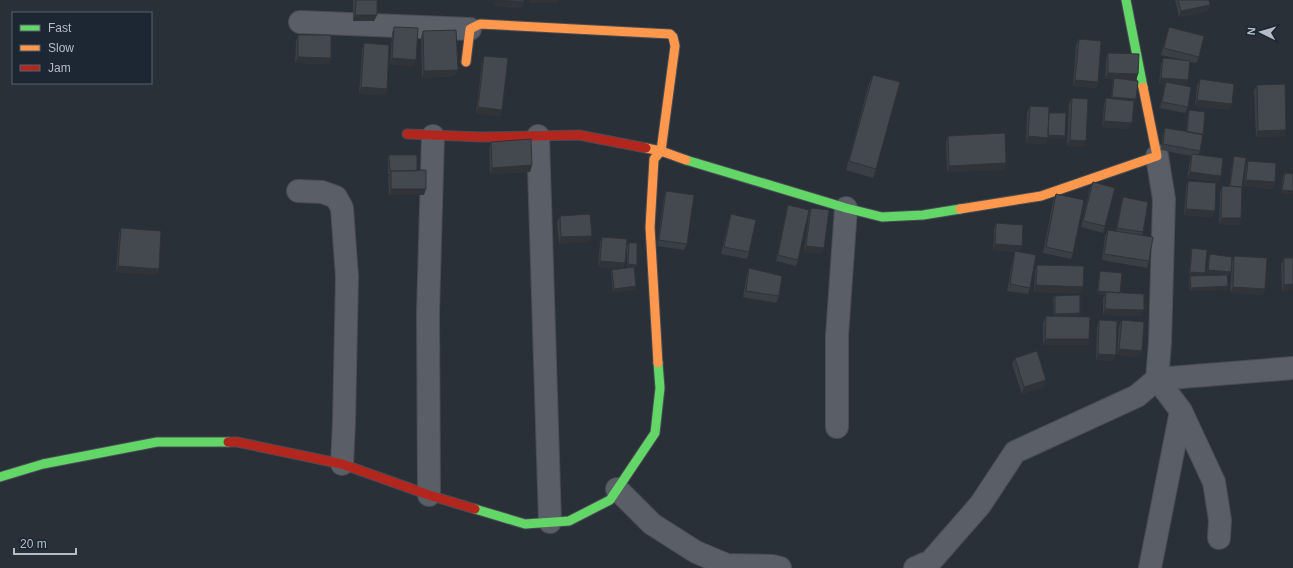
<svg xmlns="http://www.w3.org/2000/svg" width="1293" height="568" viewBox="0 0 1293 568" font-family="Helvetica,sans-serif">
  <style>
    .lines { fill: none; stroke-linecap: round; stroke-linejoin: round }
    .street-casing { stroke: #484c53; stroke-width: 24 }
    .fast-casing { stroke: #484c53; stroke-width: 11 }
    .slow-casing { stroke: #484c53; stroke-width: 11 }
    .jam-casing { stroke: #484c53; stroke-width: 11 }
    .street { stroke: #5a5e66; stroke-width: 22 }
    .fast { stroke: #63d668; stroke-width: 9 }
    .slow { stroke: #ff974d; stroke-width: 9 }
    .jam { stroke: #b3261e; stroke-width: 9 }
    .wall { fill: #3a3f45 }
    .shaded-wall { fill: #303338 }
    .building { fill: #444950; stroke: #303338 }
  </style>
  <rect width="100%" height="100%" fill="#2a3038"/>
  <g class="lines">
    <defs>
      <path id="street" d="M300,22L470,29
        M538,136L550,522
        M1157,156L1164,199L1160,343L1157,379L1181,411L1214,482L1220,520L1219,538
        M298,191L322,192L336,197L342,208L347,277L344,422L342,464
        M837,427V336L846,208
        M617,489L652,524L696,552L727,565L772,566L780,568
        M429,495L428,313L433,136
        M915,568L931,561L980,505L1015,452L1137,396L1157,379L1293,368
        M1150,568L1181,411"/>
      <path id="fast" d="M1126,0L1143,87
        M686,160L846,208L882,217L923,215L960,209
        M0,477L43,464L157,442H228
        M475,509L525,524L569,521L610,500L655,433L660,388L658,363"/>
      <path id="slow" d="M466,62L470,29L480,24L670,34L673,37L675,46L661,151L646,148
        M960,209L1041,196L1157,156L1143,87
        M658,363L650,227L654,159L661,151L686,160"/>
      <path id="jam" d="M407,134L482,137L579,135L646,148
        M228,442H237L342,464L429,495L475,509"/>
    </defs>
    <!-- street casing -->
    <use href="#street" class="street-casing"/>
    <!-- fast casing -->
    <use href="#fast" class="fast-casing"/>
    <!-- slow casing -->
    <use href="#slow" class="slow-casing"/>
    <!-- jam casing -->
    <use href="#jam" class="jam-casing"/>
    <!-- street -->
    <use href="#street" class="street"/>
    <!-- fast -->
    <use href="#fast" class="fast"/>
    <!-- slow -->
    <use href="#slow" class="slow"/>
    <!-- jam -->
    <use href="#jam" class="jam"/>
  </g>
  <!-- wall -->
  <path class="wall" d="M353,0H377V15L374,21H353Z
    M1175,0H1209L1210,5L1208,11L1179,17Z
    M394,27L414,66L390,64L392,33Z
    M1169,27L1199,57L1196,63L1190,62L1188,80L1186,86L1188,107L1185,113L1160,108L1164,88L1165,84H1159L1161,64L1163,58L1184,60L1161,55Z
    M423,31L455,76L422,78L421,37Z
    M298,35L331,58L329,64L295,63L296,41Z
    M1079,39L1098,82L1096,88L1073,86L1076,45Z
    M364,43L387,89L384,95L359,94L362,50Z
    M1108,53L1138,74L1136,80L1135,102H1134L1132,123L1129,129L1102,127L1104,104L1106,98L1111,99L1113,79H1105L1106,59Z
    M484,56L502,110L500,116L476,113L482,62Z
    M873,75L876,169L873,178L846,170L869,83Z
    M1200,79L1230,110L1195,106L1197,85Z
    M1257,85L1286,130L1284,136L1256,137L1254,91Z
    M1072,98L1084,147L1067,146L1069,104Z
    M1030,106L1049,114L1065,136L1064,139L1047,138L1045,144L1026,143L1027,112Z
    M1189,110L1202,138L1200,151L1198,155L1221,176L1219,182L1187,178L1190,160L1191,156L1161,150L1163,134L1165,128L1186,132L1188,113Z
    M948,136L1004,170L947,172L946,142Z
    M491,142L532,165L530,172L490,174L489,148Z
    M389,155L417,171L424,195H389L388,177L390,174H388V158Z
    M1234,156L1242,187L1241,218L1239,225L1219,224L1220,193L1222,186H1229L1233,159Z
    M1248,161L1275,182L1272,189L1244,186L1246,167Z
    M1285,173L1293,174V194L1281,193L1283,176Z
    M1188,181L1215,211L1212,217L1184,215L1186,187Z
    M1093,182L1105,226L1103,233L1081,227L1090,188Z
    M666,191L687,244L684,250L657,246L664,197Z
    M1056,194L1073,253L1071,259L1043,253L1053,201Z
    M1123,197L1143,232L1142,236L1149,261L1147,268L1102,260L1105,236L1108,230L1116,231L1121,204Z
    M788,205L798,260L796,266L776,261L786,212Z
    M811,208L824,248L821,254L804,252L809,214Z
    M731,214L749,252L747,259L721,254L729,220Z
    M560,216L589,242L559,244L557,222Z
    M996,223L1020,252L1030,288L1028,294L1007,291L1013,258L1015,252L993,250L994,229Z
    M121,228L157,275L116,272L119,234Z
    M602,237L625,263L622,269L631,268H627V246L629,243L636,268H634L635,290L613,292L611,273L612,270L621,269L598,267L600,243Z
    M1192,248L1204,276L1226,275L1207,273L1209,258L1210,254L1230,275H1227V290L1190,291L1189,279L1190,276H1202L1189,275L1191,252Z
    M1234,256L1265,289L1263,295L1230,293L1232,262Z
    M1284,258H1293V290L1282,291L1281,265Z
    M1037,265L1081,293L1034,292L1035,271Z
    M749,268L779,296L776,303L743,297L747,274Z
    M1100,271L1120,293L1144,310L1141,316L1103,315V298L1105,295L1097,294L1099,275Z
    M1055,296L1079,316L1069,317L1087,345H1043V323L1046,316H1054L1053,299Z
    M1099,320L1113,361L1096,360L1097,326Z
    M1122,320L1139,357L1117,355L1119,326Z
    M1015,358L1044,387L1022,394L1012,364Z"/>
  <!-- shaded-wall -->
  <path class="shaded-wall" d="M466,0H491V1Z
    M495,0L524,2L522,9L493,6Z
    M530,0H558L557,3H529Z
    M1210,5L1208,11L1179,17L1181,11Z
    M355,15H377L374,21H353Z
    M298,57L331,58L329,64L295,63Z
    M392,58L416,60L414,66L390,64Z
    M458,70L455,76L422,78L424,71Z
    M1108,73L1138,74L1136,80L1105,79Z
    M1161,78L1188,80L1186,86L1166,82L1165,84H1159Z
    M1075,80L1098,82L1096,88L1073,86Z
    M361,87L387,89L384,95L359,94Z
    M1112,97L1136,99L1135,102L1111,100Z
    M1197,100L1232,104L1230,110L1195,106Z
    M478,107L502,110L500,116L476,113Z
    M1104,121L1132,123L1129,129L1102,127Z
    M1286,130L1284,136L1256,137L1258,131Z
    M1048,135L1065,136L1064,139L1047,138L1045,144L1026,143L1028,136Z
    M1070,140L1086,141L1084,147L1067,146Z
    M1006,163L1004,170L947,172L949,166Z
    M532,165L530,172L490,174L492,168Z
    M1190,172L1221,176L1219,182L1187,178Z
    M1246,180L1275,182L1272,189L1244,186Z
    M391,189H426L424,195H389Z
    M1282,190L1293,191V194L1281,193Z
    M1186,209L1215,211L1212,217L1184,215Z
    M1221,218H1241L1239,225L1219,224Z
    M592,236L589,242L559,244L561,237Z
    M995,244L1022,246L1020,252L993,250Z
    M806,246L824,248L821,254L804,252Z
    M600,261L625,263L622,269L598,267Z
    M628,264L637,265L636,268H627Z
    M118,266L159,269L157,275L116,272Z
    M1208,270L1231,272L1230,275L1207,273Z
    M1190,272L1205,273L1204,276L1189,275Z
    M1293,284V290L1282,291L1284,285Z
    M1036,285L1083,287L1081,293L1034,292Z
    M636,286L635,290L613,292L614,289Z
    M1228,286L1227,290L1190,291L1191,288Z
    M1233,287L1265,289L1263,295L1230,293Z
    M1098,291L1120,293L1106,292L1105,295L1097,294Z
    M1105,309L1144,310L1141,316L1103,315Z
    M1080,313L1079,316L1054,317L1055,314Z
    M1045,339H1089L1087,345H1043Z
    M1119,349L1142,351L1139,357L1117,355Z
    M1098,354L1116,355L1113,361L1096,360Z
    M1046,380L1044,387L1022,394L1024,387Z"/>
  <!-- building -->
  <path class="building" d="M356,0H377V15H355Z
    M497,0H524V2Z
    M1178,0H1209L1210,5L1181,11Z
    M394,27L418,28L416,60L392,58Z
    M1169,27L1204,36L1199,57L1164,48Z
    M456,30L458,70L424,71L423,31Z
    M298,35H331V58L298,57Z
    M1079,39L1101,41L1098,82L1075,80Z
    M364,43L389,45L387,89L361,87Z
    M1108,53L1139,54L1138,74L1108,73Z
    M484,56L508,58L502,110L478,107Z
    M1163,58L1190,61L1188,80L1161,78Z
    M873,75L900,82L876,169L849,161Z
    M1114,78L1138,81L1136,99L1112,97Z
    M1200,79L1234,84L1232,104L1197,100Z
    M1166,82L1191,87L1188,107L1162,102Z
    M1285,84L1286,130L1258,131L1257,85Z
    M1072,98L1088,99L1086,141L1070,140Z
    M1106,98L1134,101L1132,123L1104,121Z
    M1030,106L1049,107L1048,138L1028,136Z
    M1189,110L1205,112L1203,135L1187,132Z
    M1049,113H1066L1065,136L1048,135Z
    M1165,128L1203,134L1200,151L1163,144Z
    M1005,133L1006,163L949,166L948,136Z
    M531,139L532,165L492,168L491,142Z
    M1192,154L1223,158L1221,176L1190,172Z
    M389,155H417V171H390Z
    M1234,156L1246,158L1242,187L1230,186Z
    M1248,161L1276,163L1275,182L1246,180Z
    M426,170V189H391V171Z
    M1285,173L1293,174V191L1282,190Z
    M1188,181L1216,183L1215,211L1186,209Z
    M1093,182L1115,188L1105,226L1083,221Z
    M1222,186L1242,187L1241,218H1221Z
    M666,191L694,195L687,244L659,240Z
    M1056,194L1084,200L1073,253L1046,247Z
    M1123,197L1148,202L1143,232L1117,228Z
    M788,205L809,210L798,260L778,255Z
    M811,208L829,210L824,248L806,246Z
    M590,214L592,236L561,237L560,216Z
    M731,214L756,220L749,252L724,247Z
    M996,223L1023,225L1022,246L995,244Z
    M121,228L161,231L159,269L118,266Z
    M1108,230L1153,237L1149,261L1104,254Z
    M602,237L627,239L625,263L600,261Z
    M629,243H637V265L628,264Z
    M1192,248L1207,250L1205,273L1190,272Z
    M1015,251L1036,255L1030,288L1010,284Z
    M1210,254L1232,257L1231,272L1208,270Z
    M1234,256L1267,258L1265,289L1233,287Z
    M1284,258H1293V284L1284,285Z
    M1037,265L1084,266L1083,287L1036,285Z
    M634,267L636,286L614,289L612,270Z
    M749,268L782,276L779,296L746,291Z
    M1100,271L1122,273L1120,293L1098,291Z
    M1227,275L1228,286L1191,288L1190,276Z
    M1106,292L1144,294V310L1105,309Z
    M1080,295V313L1055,314V296Z
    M1046,316L1090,317L1089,339H1045Z
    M1099,320L1117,321L1116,355L1098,354Z
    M1122,320L1144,322L1142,351L1119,349Z
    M1037,351L1046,380L1024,387L1015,358Z"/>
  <!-- legend -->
  <rect x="12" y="12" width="140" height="72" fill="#1d2633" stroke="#59626f"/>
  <rect x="20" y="25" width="20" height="6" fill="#63d668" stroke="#59626f"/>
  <text x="48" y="32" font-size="12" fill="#b4bcc9">Fast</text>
  <rect x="20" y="45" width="20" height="6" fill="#ff974d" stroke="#59626f"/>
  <text x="48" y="52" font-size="12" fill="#b4bcc9">Slow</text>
  <rect x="20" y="65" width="20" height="6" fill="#b3261e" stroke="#59626f"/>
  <text x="48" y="72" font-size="12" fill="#b4bcc9">Jam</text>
  <!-- north arrow -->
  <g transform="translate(1261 32) rotate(275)" stroke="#1d2633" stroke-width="3" paint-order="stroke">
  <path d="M0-3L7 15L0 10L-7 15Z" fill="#b4bcc9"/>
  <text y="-6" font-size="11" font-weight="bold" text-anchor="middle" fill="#b4bcc9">N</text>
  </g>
  <!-- scale -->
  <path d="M14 548v6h62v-6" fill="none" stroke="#b4bcc9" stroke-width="2"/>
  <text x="20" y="548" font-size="12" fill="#b4bcc9" stroke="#1d2633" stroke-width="3" paint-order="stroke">20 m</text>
</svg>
